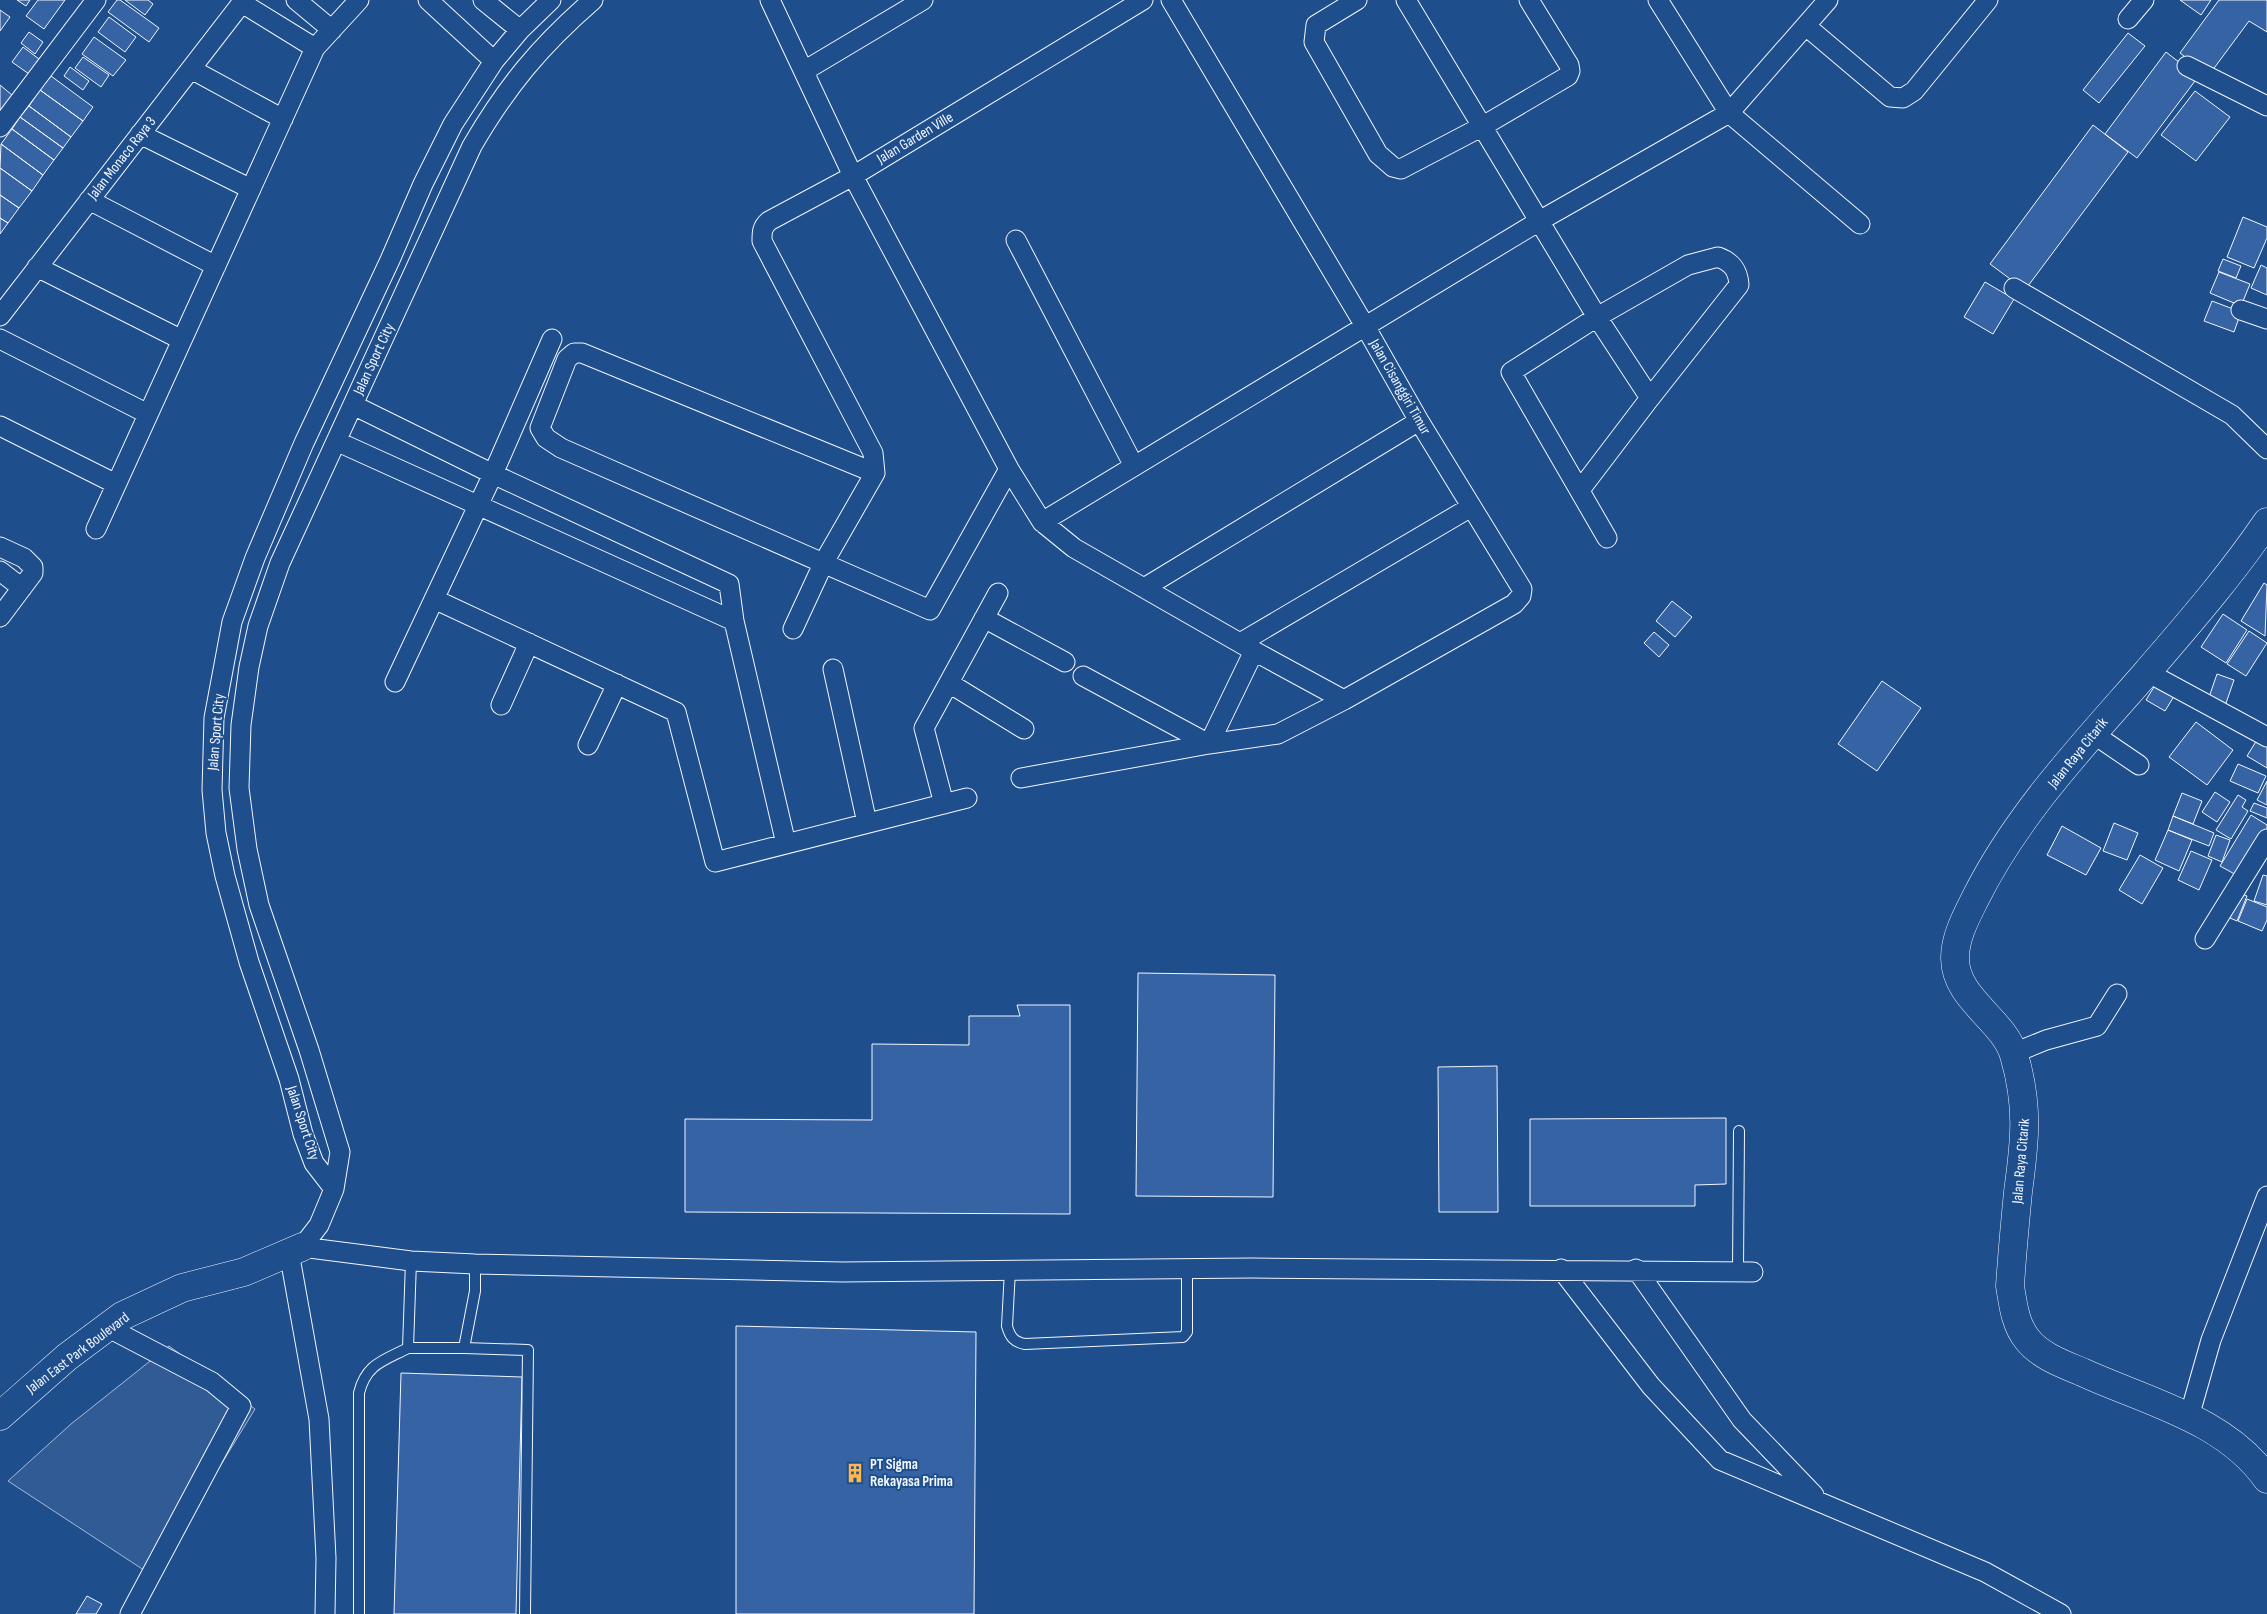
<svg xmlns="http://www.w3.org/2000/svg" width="2267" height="1614" viewBox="0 0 2267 1614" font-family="'Sofia Sans Condensed',sans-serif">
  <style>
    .built { fill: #305b95; stroke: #a8bbd7 }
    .building { fill: #3563a3; stroke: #f2f6ff }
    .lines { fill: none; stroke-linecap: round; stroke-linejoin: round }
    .lane-casing { stroke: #f2f6ff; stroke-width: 12 }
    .street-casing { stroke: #f2f6ff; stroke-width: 21 }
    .secondary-casing { stroke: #f2f6ff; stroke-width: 29 }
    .lane { stroke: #1f4e8c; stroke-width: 10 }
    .street { stroke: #1f4e8c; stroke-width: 19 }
    .secondary { stroke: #1f4e8c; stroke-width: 28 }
    .labels { text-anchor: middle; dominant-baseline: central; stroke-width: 4; stroke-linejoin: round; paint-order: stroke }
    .street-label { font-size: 15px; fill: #f2f6ff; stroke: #1f4e8c }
    .poi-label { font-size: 15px; font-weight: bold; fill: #f2f6ff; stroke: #1f4e8c; text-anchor: start }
  </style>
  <rect width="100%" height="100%" fill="#1f4e8c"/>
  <!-- built -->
  <path class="built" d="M169,1346L255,1409L153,1576L8,1481L71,1424Z"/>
  <!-- building -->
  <path class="building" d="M17,0H30L26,6Z
    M38,0H65L44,29L26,16Z
    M117,0H120L159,28L149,42L108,12Z
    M125,0H148L153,4L145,15Z
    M2180,0H2211L2201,15Z
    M2219,0H2267V32L2249,21L2209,75L2180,53Z
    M0,10L10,17L0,31Z
    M109,17L136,37L125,52L98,32Z
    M29,32L43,42L35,54L21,43Z
    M2128,33L2145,46L2099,103L2083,90Z
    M94,37L126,60L113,76L82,54Z
    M23,47L39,59L29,74L12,62Z
    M2166,52L2198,77L2137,158L2105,134Z
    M83,57L109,75L101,87L75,68Z
    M70,67L89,81L83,90L64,76Z
    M51,76L93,107L83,121L40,90Z
    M0,85L12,95L0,111Z
    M40,90L83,121L71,137L29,106Z
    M2195,91L2230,117L2196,161L2161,135Z
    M29,106L71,137L63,148L20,117Z
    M20,117L63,148L54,160L12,129Z
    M2093,125L2128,152L2025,290L1990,264Z
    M12,129L54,160L43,175L1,144Z
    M1,144L43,175L32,191L0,168Z
    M0,168L32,191L19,208L0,195Z
    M0,195L19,208L8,223L0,218Z
    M2243,217L2267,227V238L2254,268L2227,257Z
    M0,218L8,223L0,234Z
    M2223,259L2241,266L2236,278L2218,271Z
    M2261,265L2267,268V295L2251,288Z
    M2219,272L2250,284L2241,306L2210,293Z
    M1985,282L2014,299L1993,334L1964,317Z
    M2212,301L2241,312L2234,332L2204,321Z
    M2264,583L2267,585L2265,636L2241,621Z
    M1672,601L1692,617L1675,637L1656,621Z
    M2223,614L2247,630L2226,663L2201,647Z
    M2249,631L2267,643L2246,676L2227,664Z
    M1654,632L1669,645L1659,657L1644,643Z
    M2217,674L2234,680L2225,706L2208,700Z
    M1882,681L1921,708L1877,771L1838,744Z
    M2157,682L2176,693L2165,711L2146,700Z
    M2196,722L2233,750L2207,785L2169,757Z
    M2260,735L2267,739V768L2247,756Z
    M2238,764L2266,776L2258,793L2230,781Z
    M2267,781V805L2257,800Z
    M2215,792L2230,802L2217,822L2202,812Z
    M2182,793L2202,801L2193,824L2173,816Z
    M2238,795L2246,800L2242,807L2248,811L2231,839L2216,830Z
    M2254,803L2267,808V818L2250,811Z
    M2251,815L2267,825V832L2240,877L2220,866Z
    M2173,816L2214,833L2209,846L2168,830Z
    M2114,823L2138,833L2127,860L2103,851Z
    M2062,826L2101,848L2086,875L2047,855Z
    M2168,830L2192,840L2179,871L2155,860Z
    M2216,835L2230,840L2222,862L2208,856Z
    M2191,851L2212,860L2199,890L2178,880Z
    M2140,855L2163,868L2142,904L2119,890Z
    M2263,875L2267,876V905L2254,901Z
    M2240,893L2247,896L2237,921L2230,918Z
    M2247,899L2267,907V920L2262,931L2238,921Z
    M1138,973L1275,975L1273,1197L1136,1196Z
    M1017,1005H1070V1214L685,1212V1119L872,1120V1044L969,1045V1016H1020Z
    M1497,1066L1498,1212H1439L1438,1067Z
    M1726,1118V1184L1695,1185V1206H1530V1119Z
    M736,1326L976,1332L974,1614H736Z
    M401,1373L522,1377L516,1614H394Z
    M87,1596L102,1604L96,1614H76Z"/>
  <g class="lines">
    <defs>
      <path id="lane" d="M411,1261L408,1348H464L475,1291V1264
        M1010,1270L1007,1326C1010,1337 1014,1342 1025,1344L1183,1337L1187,1332V1269
        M1738,1270L1739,1131
        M464,1348L528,1350L525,1614
        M359,1614V1393C366,1364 383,1361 408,1348"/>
      <path id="street" d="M296,0L332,30
        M428,0L494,61
        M483,0L520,30
        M551,0L520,30L494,61L453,124L423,184L390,260L304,443L255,558L232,622L214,718L212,790L216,833L225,876L249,962L289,1079L303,1134L314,1163L334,1189L340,1152L309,1050L259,905L247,849L239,788L241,725L249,667L258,626L280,563L472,146C507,86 540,46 593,0
        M770,0L853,176L1143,0
        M1171,0L1365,326L1419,421L1522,589L1521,596L1514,604L1344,700L1278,734L1209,744L1254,651
        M1357,0L1316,25L1314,42L1378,154L1393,167L1401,169L1483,126L1568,76L1570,71L1569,65L1529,0
        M1406,0L1597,317L1650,398L1739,285C1738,270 1732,262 1718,257L1688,265L1597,317L1511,372L1607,538
        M1658,0L1729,113L1860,224
        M242,3L315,48
        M2128,19L2144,0
        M1806,26L1890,97L1903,98L1914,91L1988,0
        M2187,66L2267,106
        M191,69L283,119
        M804,71L923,0
        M0,127L96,0
        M140,134L251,189
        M89,200L216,266
        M1016,240L1134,466
        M37,267L182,340
        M2014,288L2232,415L2267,449
        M2241,310L2267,319
        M0,316L244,0
        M0,339L148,414
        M353,405L493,474L729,584L734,621L786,844
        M0,426L116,484
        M336,441L734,621
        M875,473L582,353H574L567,359L540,428L546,438L561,448L930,610L1009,469
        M1580,490L1650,398
        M1042,522L1541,220L1729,113L1828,0
        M96,529L315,48L359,0
        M0,547L24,558L33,567V573L0,617
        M0,571L22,588
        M1144,588L1419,421
        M434,599L676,712L715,862L967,798
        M984,618L1065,662
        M793,629L824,562L875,473L873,453L762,241C762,232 762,227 769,221L853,176L1009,469L1042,522L1074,548L1254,651L1344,700
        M1240,643L1471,507
        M833,669L867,823
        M2147,672L2267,737
        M1083,676L1209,744
        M395,682L493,474L552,339
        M949,683L1024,729
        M501,705L529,643
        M2092,733L2139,765
        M588,745L617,684
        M1021,778L1209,744
        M944,804L924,728L998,593
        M2205,939L2267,839
        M2014,1053L2046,1040L2097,1026L2117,994
        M302,1247L411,1261L475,1264L842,1272L1252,1268L1753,1272
        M302,1247L319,1225L334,1189
        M289,1252L319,1419L326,1558L325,1614
        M1561,1269L1651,1386L1720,1460L1985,1572L2061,1614
        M1636,1269L1742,1420L1814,1495
        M107,1327L212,1382L241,1406L130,1614
        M2189,1417L2211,1340L2267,1196"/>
      <path id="secondary" d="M2267,522C2231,575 2189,623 2147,672C2085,743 2017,814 1975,899C1966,917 1955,937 1955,958C1955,999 2003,1019 2014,1055C2029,1106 2025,1141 2018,1192C2015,1223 2012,1255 2010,1286C2013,1304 2015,1324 2027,1339C2040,1356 2063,1364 2082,1372C2145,1401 2225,1419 2267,1479
        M0,1416L67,1357L122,1316L182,1288L244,1272L302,1247"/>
    </defs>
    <!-- lane casing -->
    <use href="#lane" class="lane-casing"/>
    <!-- street casing -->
    <use href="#street" class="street-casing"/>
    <!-- secondary casing -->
    <use href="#secondary" class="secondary-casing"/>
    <!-- lane -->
    <use href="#lane" class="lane"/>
    <!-- street -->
    <use href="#street" class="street"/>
    <!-- secondary -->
    <use href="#secondary" class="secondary"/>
  </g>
  <!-- icons -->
  <defs>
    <symbol id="building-bare" viewBox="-9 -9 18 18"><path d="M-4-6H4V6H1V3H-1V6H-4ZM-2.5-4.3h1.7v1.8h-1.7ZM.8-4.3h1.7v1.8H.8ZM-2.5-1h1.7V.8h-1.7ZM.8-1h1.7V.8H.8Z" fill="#ffb74d" stroke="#1f4e8c" stroke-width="2.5" paint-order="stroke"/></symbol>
  </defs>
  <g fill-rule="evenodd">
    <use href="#building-bare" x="841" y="1459" width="28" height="28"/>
  </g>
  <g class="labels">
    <!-- street labels -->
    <g class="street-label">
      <text transform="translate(915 138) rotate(-31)">Jalan Garden Ville</text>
      <text transform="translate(122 158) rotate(-52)">Jalan Monaco Raya 3</text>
      <text transform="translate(374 359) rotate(-65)">Jalan Sport City</text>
      <text transform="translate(1400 387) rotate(60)">Jalan Cisanggiri Timur</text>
      <text transform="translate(216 732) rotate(-85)">Jalan Sport City</text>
      <text transform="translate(2078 753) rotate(-51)">Jalan Raya Citarik</text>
      <text transform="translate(303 1123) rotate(72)">Jalan Sport City</text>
      <text transform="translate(2021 1161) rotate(-85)">Jalan Raya Citarik</text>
      <text transform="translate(78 1353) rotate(-37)">Jalan East Park Boulevard</text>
    </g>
    <!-- poi labels -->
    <g class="poi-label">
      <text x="870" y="1464">PT Sigma<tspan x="870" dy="17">Rekayasa Prima</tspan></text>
    </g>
  </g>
</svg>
